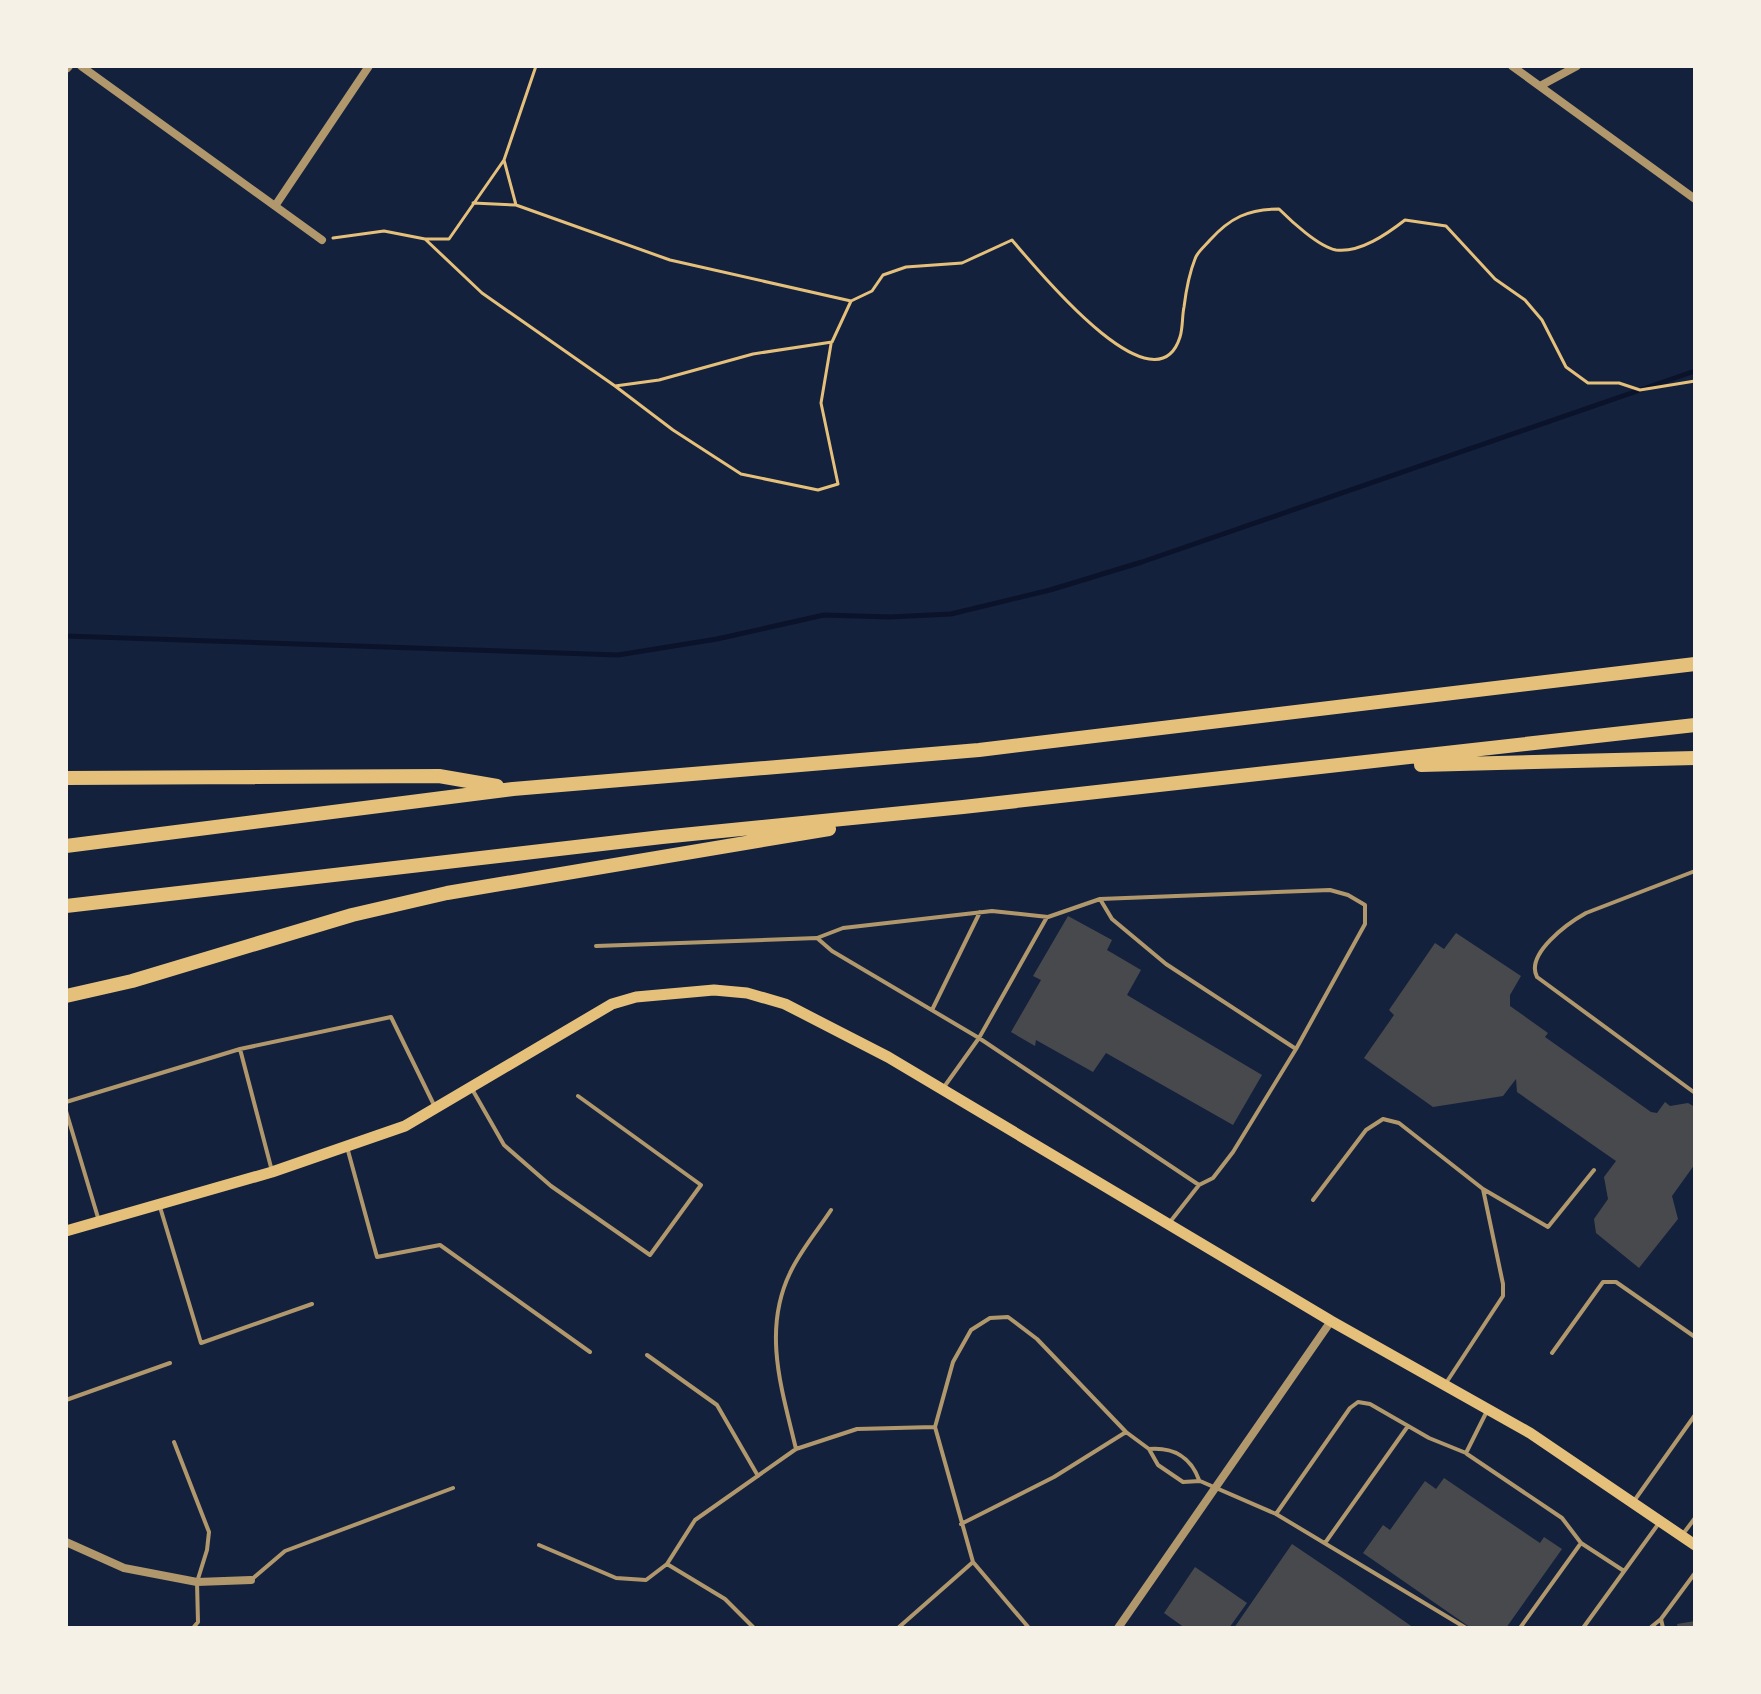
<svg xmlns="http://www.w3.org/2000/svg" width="1761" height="1694" viewBox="0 0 1761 1694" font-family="Poppins,sans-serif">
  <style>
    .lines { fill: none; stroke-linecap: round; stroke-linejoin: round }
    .stream { stroke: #0b132b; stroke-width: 5 }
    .building { fill: #48494c }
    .path { stroke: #e5c07b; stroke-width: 3 }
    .service { stroke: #b1986c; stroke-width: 4 }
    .minor { stroke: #b1986c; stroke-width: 8 }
    .tertiary { stroke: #b1986c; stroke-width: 10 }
    .secondary { stroke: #e5c07b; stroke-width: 11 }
    .motorway { stroke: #e5c07b; stroke-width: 14 }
  </style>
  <rect width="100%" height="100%" fill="#14213d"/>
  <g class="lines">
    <!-- stream -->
    <path class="stream" d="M66,636L618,655L717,639L824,615L890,617L951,614L1050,590L1142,562L1695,371"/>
  </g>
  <!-- building -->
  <path class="building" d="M1068,916L1112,940L1107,950L1141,970L1127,995L1262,1075L1233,1125L1106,1053L1093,1072L1036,1040L1035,1046L1011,1032L1041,980L1033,976Z
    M1456,933L1521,976L1510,995V1006L1548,1033L1545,1037L1651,1112L1657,1113L1665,1102L1670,1106L1688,1103L1695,1107V1164L1672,1196L1678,1219L1639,1268L1596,1233L1594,1219L1608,1199L1604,1177L1616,1161L1517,1092L1516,1079L1503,1096L1433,1107L1364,1058L1394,1015L1389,1010L1435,943L1444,949Z
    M1444,1478L1540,1543L1544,1537L1562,1549L1506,1628H1471L1363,1553L1383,1525L1390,1530L1425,1481L1436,1489Z
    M1292,1544L1341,1577L1414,1628H1234Z
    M1195,1567L1247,1603L1229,1628H1185L1164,1613Z
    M1695,1621V1628H1678L1677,1624Z"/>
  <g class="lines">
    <!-- path -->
    <path class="path" d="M504,160L516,205
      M473,203L516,205L670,260L851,301
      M333,238L384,231L425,239L482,293L615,386L659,380L753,354L832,342L851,301L872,291L883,275L906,267L962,263L1012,240C1032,263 1155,416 1180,337C1183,328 1182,316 1184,307C1186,291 1189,274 1195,259C1197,252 1205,246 1210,240C1230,218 1248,209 1279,209C1291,221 1319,247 1336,250C1360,253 1387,234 1405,220L1446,226L1495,279L1525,300L1542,320L1566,367L1588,383H1619L1640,390L1695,381
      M425,239H449L504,160L536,66
      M615,386L673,430L741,474L818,490L838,484L821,403L831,344"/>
    <!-- service -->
    <path class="service" d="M1695,871L1586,913C1568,923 1525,954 1537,977L1695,1093
      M1100,899L1112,919L1166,964L1296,1049
      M596,946L817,938
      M932,1010L980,912
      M240,1049L272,1171
      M944,1087L979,1038L1047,917
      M472,1089L504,1145L551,1186L650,1255L701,1185L578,1096
      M66,1102L240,1049L391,1017L434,1105
      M66,1111L99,1221
      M347,1147L377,1257L440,1245L590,1352
      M1313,1200L1366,1130L1383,1119L1399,1123L1483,1189
      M160,1207L201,1343L312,1304
      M1170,1222L1199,1185L1213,1178L1233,1152L1296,1049L1365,924V905L1348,895L1330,890L1100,899L1048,917L992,911L843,928L817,938L832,951L979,1038L1199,1185
      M1552,1353L1603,1282H1616L1695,1337
      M647,1355L717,1405L758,1476
      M1446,1383L1503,1296V1284L1483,1189L1548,1227L1594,1170
      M66,1400L170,1363
      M174,1442L209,1532L207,1550L197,1582L198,1622L193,1628
      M796,1449C782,1390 762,1331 790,1273C800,1251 818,1230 831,1210
      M1149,1449C1173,1447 1191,1457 1199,1480
      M1467,1454L1562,1518L1581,1543L1624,1571
      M1634,1501L1695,1415
      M1276,1514L1350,1408L1358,1402L1370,1404L1429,1438L1466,1453L1487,1411
      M961,1524L1054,1477L1126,1432
      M1683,1534L1695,1518
      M1325,1543L1408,1426
      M539,1545L616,1578L646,1580L667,1564
      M251,1580L285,1551L453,1488
      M1661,1619L1663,1628
      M754,1628L725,1599L667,1564L695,1520L796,1449L857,1429L934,1427
      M898,1628L973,1562
      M1029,1628L973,1562L935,1427L953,1362L971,1330L990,1318L1008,1317L1037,1339L1126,1432L1149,1449L1158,1465L1183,1482L1200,1481L1276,1514L1466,1628
      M1520,1628L1581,1543
      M1583,1628L1659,1523
      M1650,1628L1661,1619L1695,1573"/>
    <!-- minor -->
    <path class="minor" d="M81,66L322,240
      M1512,66L1695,199
      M1540,86L1577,66
      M275,206L369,66
      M66,1542L124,1568L197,1582L251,1580
      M1118,1628L1331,1321"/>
    <!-- tertiary -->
    <path class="tertiary" d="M66,68L68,66"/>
    <!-- secondary -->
    <path class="secondary" d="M66,1231L272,1172L405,1126L612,1004L636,997L714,990L747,993L785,1004L888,1057L1331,1321L1530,1433L1695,1545"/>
    <!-- motorway -->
    <path class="motorway" d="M1421,765L1695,758
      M66,778L439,776L497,786
      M66,846L513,789L979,750L1695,664
      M66,906L662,837L963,807L1695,725
      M66,996L132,981L352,915L447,893L829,829"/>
  </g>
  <!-- border -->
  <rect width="1761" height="1694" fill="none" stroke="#f6f1e7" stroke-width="136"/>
</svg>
